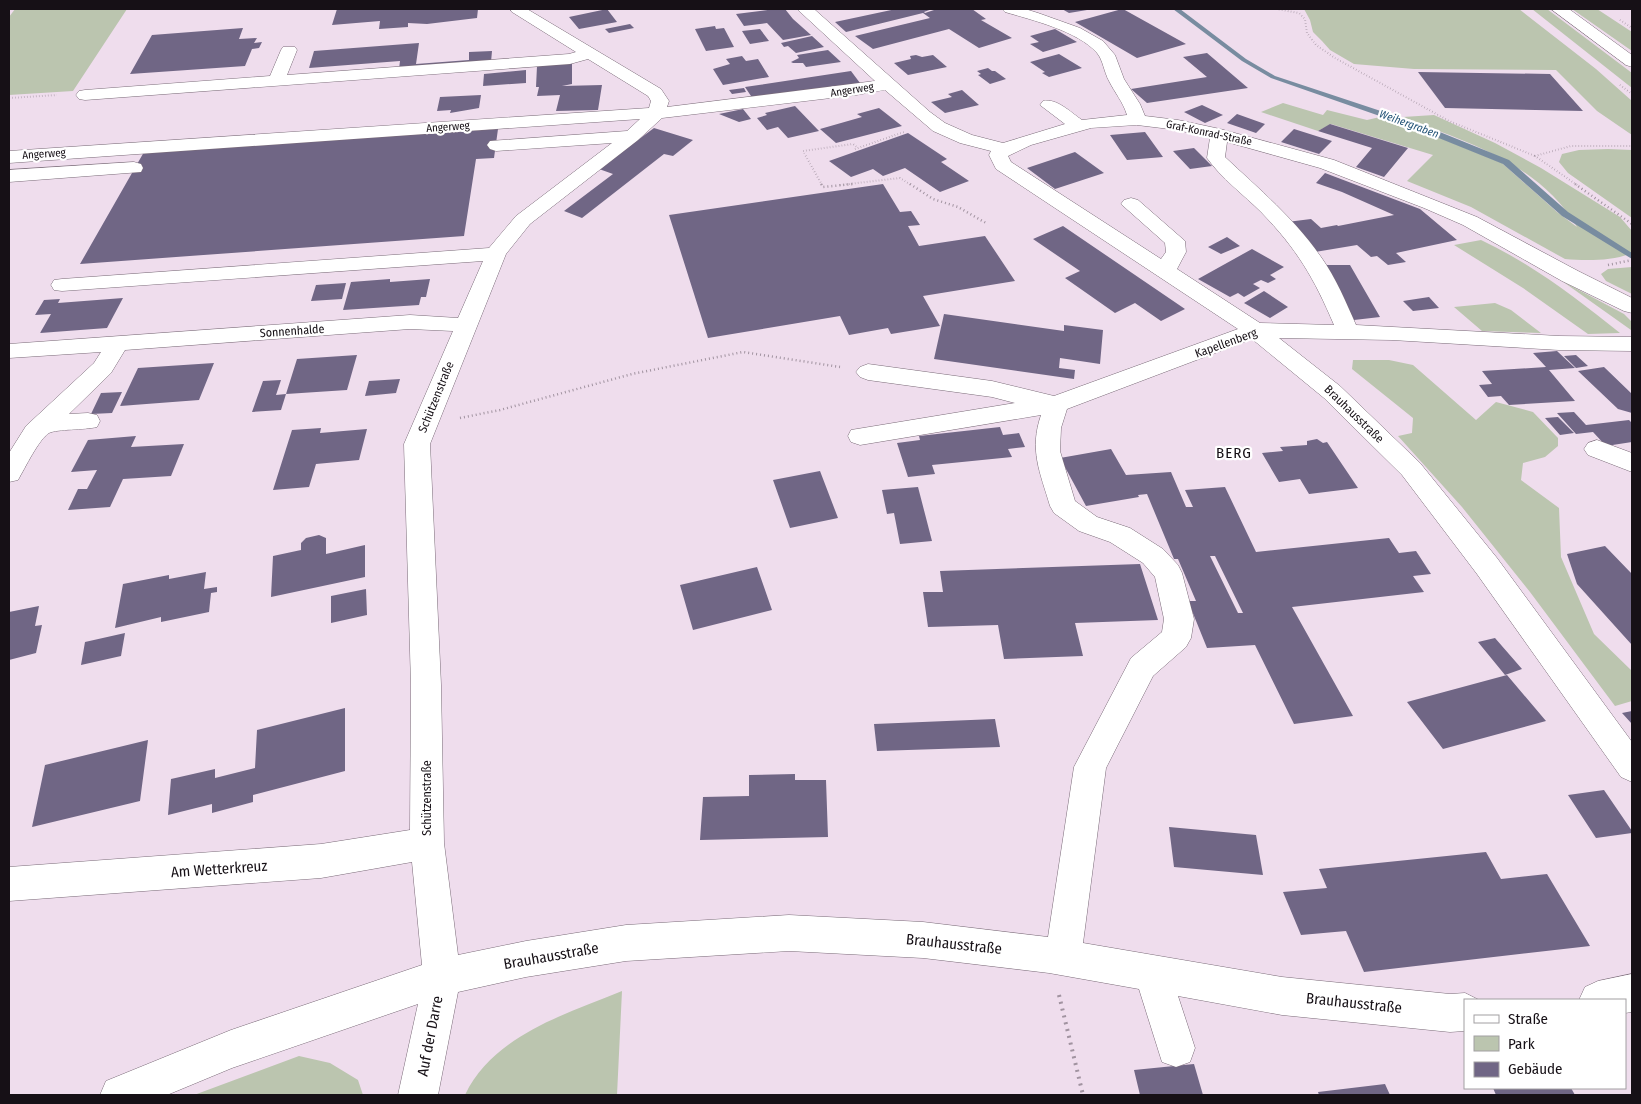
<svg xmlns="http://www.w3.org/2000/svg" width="1641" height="1104" viewBox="0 0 1641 1104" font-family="'Fira Sans Condensed',sans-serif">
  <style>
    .green { fill: #bbc5af }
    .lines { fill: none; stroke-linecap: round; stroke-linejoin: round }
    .stream { fill: #788ca0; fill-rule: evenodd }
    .building { fill: #706685; fill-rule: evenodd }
    .minor-casing { stroke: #7a6b78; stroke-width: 1 }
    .major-casing { stroke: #7a6b78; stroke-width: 1 }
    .path-far2 { stroke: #a193a0; stroke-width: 2; stroke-dasharray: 0.5 2.5; stroke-linecap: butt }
    .path-far1 { stroke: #a193a0; stroke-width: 2.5; stroke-dasharray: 1 3; stroke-linecap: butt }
    .path { stroke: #a193a0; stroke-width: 4; stroke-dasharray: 2 5; stroke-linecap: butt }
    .minor { fill: #fff; fill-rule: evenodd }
    .major { fill: #fff; fill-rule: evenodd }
    .labels { text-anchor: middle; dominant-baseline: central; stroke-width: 4.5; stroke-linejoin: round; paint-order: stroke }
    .far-street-label { font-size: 11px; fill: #161016; stroke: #fff }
    .far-water-label { font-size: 11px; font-style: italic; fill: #205175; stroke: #fff }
    .street-label { font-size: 12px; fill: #161016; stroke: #fff }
    .quarter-label { font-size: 15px; letter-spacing: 1px; fill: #161016; stroke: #fff }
    .near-street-label { font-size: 15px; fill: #161016; stroke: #fff }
  </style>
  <rect width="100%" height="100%" fill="#efdded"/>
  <!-- green -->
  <path class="green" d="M15,9H127L73,91L9,95V17Z
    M1304,9H1519L1596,69L1632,101V135L1597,111L1556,70L1414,69L1354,64L1330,50L1322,41L1313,32L1310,20Z
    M1532,9H1547L1632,73V88Z
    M1572,9H1597L1632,32V51Z
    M1283,103L1323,115L1327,110L1367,120L1380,117L1423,131L1502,163L1557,212L1577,227C1539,163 1468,143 1403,117L1434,115L1495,143L1541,168L1620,217L1632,231V253C1613,261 1586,261 1565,259L1471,207L1407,181L1433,155L1331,124L1318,131L1261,112Z
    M1608,149L1632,150V218L1568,173L1559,162L1562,154L1579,150Z
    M1481,240C1532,264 1576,298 1620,333L1588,334L1523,288L1454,245Z
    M1632,267V294L1606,281L1601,274L1608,269Z
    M1562,281L1624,314L1632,322L1631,330Z
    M1495,303L1511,310L1541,333L1482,331L1454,307Z
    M1353,360H1389L1413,365L1476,420L1496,402L1533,412L1558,438V446L1545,457L1523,463L1521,480L1559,508L1561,557L1594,634L1632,671V701L1615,706L1530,592L1462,507L1398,436L1412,433L1413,418L1352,369Z
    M622,991L617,1095H465C493,1036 565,1014 622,991Z
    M299,1056L330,1063L358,1080L363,1095H194Z"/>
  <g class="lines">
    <!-- stream -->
    <path class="stream" d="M1173,9H1180L1246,59L1275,76L1420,124L1509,160L1568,212L1632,253V259L1562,216L1503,164L1414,128L1271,78L1242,61Z"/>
  </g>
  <!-- building -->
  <path class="building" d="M337,9H478L477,18L427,24L408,23V27L379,29L380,21L332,25Z
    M607,9L617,22L579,29L569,17Z
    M775,9H785L793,19L811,35L783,40L767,23L744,26L736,14Z
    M896,9H932L924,12L925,13L937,9H972L986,19L981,20L1012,38L979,48L949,29L873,49L855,36L930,18L923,13L846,32L835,22Z
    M1062,9H1087V10L1069,13Z
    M1122,9H1123L1186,44L1137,58L1075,22Z
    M630,24L634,28L609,33L605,29Z
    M715,26L716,29L724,28L734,47L706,51L695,29Z
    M243,28L239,39L257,38L254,43L262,42L259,48L252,49L245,66L130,74L152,35Z
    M760,29L769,41L750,44L742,31Z
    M1055,29L1077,42L1043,52L1030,44L1039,42L1030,36Z
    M812,36L824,47L796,53L788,46L784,47L781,43Z
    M419,43L416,64L469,60V52L492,51L491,62L399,69L400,61L309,68L314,51Z
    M828,50L841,62L806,67L803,63H793L791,62L799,58L797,55Z
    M1207,53L1248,88L1147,103L1131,89L1207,77L1183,57Z
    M1059,54L1082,68L1049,77L1042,73L1045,72L1030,62Z
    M916,55L922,57L933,55L947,67L908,75L894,63L911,59L910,56Z
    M742,56L746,61L758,59L769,77L723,85L713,69L730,64L726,59Z
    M572,63V84L562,86L602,85L598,110L556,111L560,95L537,96L539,87H536L537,66Z
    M988,68L992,71H995L1006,79L990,84L978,75L981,74L977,71Z
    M526,70V83L483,86L484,74Z
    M851,71L860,83L753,99L745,87Z
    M1418,72L1550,74L1583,111L1445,108Z
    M744,88L746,92L732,94L729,90Z
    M962,90L979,105L945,113L931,102L952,97L948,94Z
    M481,95L479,108L450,113L451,110L437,111L440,97Z
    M1202,105L1223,115L1205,123L1184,112Z
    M795,106L819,131L788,138L778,127L767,130L757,118L767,115L765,113Z
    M879,108L902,126L836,143L820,129L862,117L857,114Z
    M743,109L751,119L739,122L719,114Z
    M1237,114L1265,124L1256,133L1227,123Z
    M1330,124L1408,148L1384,177L1356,167L1372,148L1318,131Z
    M654,128L693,140L673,156L664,154L582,218L564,211L613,174L599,169Z
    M498,129L494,158L476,159L464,236L80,264L144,152Z
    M1294,129L1332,141L1319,154L1281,142Z
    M1145,132L1163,157L1127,160L1110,135Z
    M908,133L947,159L941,162L969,181L940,192L905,168L883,176L873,169L851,177L829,161Z
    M1194,148L1212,166L1190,169L1173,151Z
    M1075,152L1104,173L1055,189L1027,168Z
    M1325,173L1420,209L1457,240L1396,253L1406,262L1388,265L1377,256L1371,257L1357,245L1315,252L1287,222L1311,219L1321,228L1337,225L1338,226L1394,215L1342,192L1316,183Z
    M883,184L900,212L911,211L920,225L908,226L919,246L985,236L1015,281L923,296L940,326L891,334L888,328L849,335L840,316L708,338L669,215Z
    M1063,226L1185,309L1161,321L1135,303L1115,313L1065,278L1080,271L1033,239Z
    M1227,237L1240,246L1221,254L1208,247Z
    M1252,249L1284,267L1270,275L1276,279L1268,283L1261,280L1253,284L1260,288L1244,297L1238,293L1230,297L1198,279Z
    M1324,265H1350L1380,317L1354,320Z
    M390,279V282L430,279L426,297H421L419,305L343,310L351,282Z
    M346,283L342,299L311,301L316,285Z
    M1264,291L1288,307L1270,318L1244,303Z
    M1429,297L1439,308L1413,311L1403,301Z
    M123,298L107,328L40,333L51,314L35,315L44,300L60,299L58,303Z
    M944,314L1064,331V325L1103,330L1100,364L1060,358L1059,368L1075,370L1074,379L934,359Z
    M1557,351L1575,368L1549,370L1575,401L1509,405L1501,396L1488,397L1479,385L1492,384L1482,371L1546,367L1533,353Z
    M357,355L347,390L286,394L297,359Z
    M1576,355L1588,366L1576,368L1564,356Z
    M214,363L199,400L120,406L138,368Z
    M1604,367L1632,394V413L1618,409L1578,371Z
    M400,379L396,393L365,396L369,381Z
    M281,380L276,395L286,394L281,410L252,412L263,381Z
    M122,392L112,413L91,414L101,393Z
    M1574,412L1586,425L1629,420L1632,423V442L1606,446L1593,432L1576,434L1557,413Z
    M1558,417L1574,433L1560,435L1545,418Z
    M1000,427L1003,435L1019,433L1025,447L1008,449L1012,457L932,465L935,474L908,477L897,443L920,440L919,436Z
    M321,428L320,433L367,429L359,460L316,464L309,487L273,490L292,430Z
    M136,436L131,447L184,444L171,476L123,479L110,507L68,510L78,489H87L97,470L71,472L88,440Z
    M1317,439L1323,443L1327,442L1358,488L1309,494L1300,479L1279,482L1262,453L1283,451L1280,447L1307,445V441Z
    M1111,449L1126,475L1171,472L1186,507H1193L1185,490L1225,487L1256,552L1389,538L1399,553L1416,551L1431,574L1413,576L1424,592L1292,607L1353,716L1294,724L1255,645L1207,648L1188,601H1196L1178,559H1174L1147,494L1138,495L1139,497L1086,506L1060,458ZM1210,556H1215L1243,613H1238Z
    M820,471L838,518L790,528L773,480Z
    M918,487L932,541L900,544L894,513L887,514L882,490Z
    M319,535L326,538V554L365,545V577L271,597L273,556L301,550V543L306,538Z
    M1605,546L1632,574V645L1577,584L1567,554Z
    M1140,564L1158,620L1075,623L1083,656L1004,659L998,625L928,627L923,592H943L940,571Z
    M757,567L772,610L693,630L680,585Z
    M206,572L204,589L217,587V592L211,593L209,612L161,622V617L115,628L123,584L169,575V579Z
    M366,589L367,615L331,623V596Z
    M39,606L35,626L42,625L36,653L9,660V612Z
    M125,633L121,656L81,665L85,642Z
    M1495,638L1522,669L1505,675L1478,642Z
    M1507,675L1546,721L1443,749L1407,702Z
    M345,708V771L253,795V802L212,813V804L168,815L171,779L215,769V778L255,768L257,730Z
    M1632,711V724L1622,713Z
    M995,719L1000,747L877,751L874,724Z
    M148,740L140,801L32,827L45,765Z
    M795,774V780H826L828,837L700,840L703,797L749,796V775Z
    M1604,790L1632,831V833L1596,838L1568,795Z
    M1169,827L1256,835L1263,875L1174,867Z
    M1486,852L1501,879L1547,874L1590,946L1364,972L1346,931L1301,935L1283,892L1327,888L1319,869Z
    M1194,1064L1203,1095H1140L1134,1070Z
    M1385,1084L1390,1095H1319L1318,1092Z
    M1493,1088H1571L1575,1095H1496Z"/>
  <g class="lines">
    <defs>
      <path id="minor" d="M510,9H527L661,89L669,101L667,107L875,81L797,9H814L930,112L945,123L972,135L1003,143L1065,124L1040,105L1043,101C1057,98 1070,112 1082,120L1127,115C1123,102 1115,93 1109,81C1104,72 1103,60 1097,53C1078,31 1032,20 1005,12L1002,9H1025L1038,13L1080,28L1103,41L1115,55L1124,79L1140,104L1145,116L1178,120L1220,129L1334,160L1477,217L1578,271L1632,298V313L1624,311L1562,281L1463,225L1424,208L1320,168L1227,142L1225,157C1259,189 1295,219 1321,257C1336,278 1346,302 1356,325L1559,336L1632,337V351L1559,350L1392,340L1279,338L1340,386L1420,463L1497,558L1632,742V782L1621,777L1477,574L1402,475L1324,398L1252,339L1067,409L1061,428L1060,451L1075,501L1097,517L1130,528L1163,549L1178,565L1182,573L1194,619L1191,638L1186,647L1153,676L1106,768L1083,943L1282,977L1450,994L1465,993L1479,1000H1465V1031L1450,1032L1282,1015L1178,996L1195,1048L1190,1062L1176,1067L1162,1062L1139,989L1049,973L923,958L789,951L626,961L526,977L458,992L438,1095H398L418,1004L232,1068L167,1095H100L106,1081L231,1030L422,965L412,862L321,878L9,901V867L321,844L410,830L411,685L404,444L453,331L410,329L125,350L111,373L69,414L88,413L97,415L100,421L97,427C85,430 57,429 49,433C39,439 25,468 18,480L9,482V453L26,426L94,363L101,352L9,358V344L410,315L458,318L483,261L62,291L54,290L51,285L54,280L62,279L489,248L516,216L612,143L496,151L490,149L487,145L490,141L627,131L640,119L9,163V151L649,108L651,101L648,96L588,59L570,64L85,100L79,99L76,95L79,91L85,90L270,76L281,50L283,47H295L297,50L287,75L569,54L576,52L512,12ZM885,90L933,131L960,143L991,151L989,155L996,169L1238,329L1054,396L992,381L868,364L860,367L856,372L860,377L868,380L992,397L1015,403L851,430L848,436L851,442L860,445L1041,415C1029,450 1040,472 1050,506L1054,513L1079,531L1110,542L1143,563L1155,577L1164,619L1162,632L1131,658L1074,767L1048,937L923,922L789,915L626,925L526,941L458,955L444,843L441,685L430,444L506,254L530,224L638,140L662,118L856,95ZM1137,125L1178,130L1210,138L1207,158C1221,178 1244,195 1261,212C1297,249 1314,278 1334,325L1260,323L1177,269L1186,252L1185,241L1138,200L1131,198L1124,200L1121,204L1165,243L1166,252L1161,259L1011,162L1008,156L1031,145L1091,128Z
        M134,162L141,164L143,168L141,172L9,182V170Z
        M1597,440L1632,453V472L1588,455L1584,449L1588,443Z
        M1632,974V1012L1625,1013V1000H1579L1585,987L1598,981Z"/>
      <path id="major" d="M1551,9H1569L1632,55V67L1626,65Z"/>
    </defs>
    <!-- minor casing -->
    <use href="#minor" class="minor-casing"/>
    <!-- major casing -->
    <use href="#major" class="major-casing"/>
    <!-- path-far2 -->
    <path class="path-far2" d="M1276,9L1299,13L1305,19L1307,33L1316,45L1335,58L1449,121L1535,156
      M1620,20L1632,28
      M1620,85L1632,94
      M9,98L57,95
      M855,149L904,132
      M822,185L803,151L853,144L858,148
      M840,185L900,178L911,185
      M1577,185L1535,156L1571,146H1632"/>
    <!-- path-far1 -->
    <path class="path-far1" d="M821,184L823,187L853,184
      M910,184L933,199L958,207L986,223
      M1575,184L1632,224
      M1608,265L1632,260
      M460,418L500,410L632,374L743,352L840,367"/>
    <!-- path -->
    <path class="path" d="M1059,995L1083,1095"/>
    <!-- minor -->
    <use href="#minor" class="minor"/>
    <!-- major -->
    <use href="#major" class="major"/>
  </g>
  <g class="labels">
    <!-- far-street labels -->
    <g class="far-street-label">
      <text transform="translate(852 90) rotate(-9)">Angerweg</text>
      <text transform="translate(448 127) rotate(-4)">Angerweg</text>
      <text transform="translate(1209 133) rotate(12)">Graf-Konrad-Straße</text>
      <text transform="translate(44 154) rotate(-4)">Angerweg</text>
    </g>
    <!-- far-water labels -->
    <g class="far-water-label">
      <text transform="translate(1409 124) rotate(20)">Weihergraben</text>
    </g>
    <!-- street labels -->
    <g class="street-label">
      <text transform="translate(292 331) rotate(-4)">Sonnenhalde</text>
      <text transform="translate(1226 343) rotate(-20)">Kapellenberg</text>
      <text transform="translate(436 397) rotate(-68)">Schützenstraße</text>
      <text transform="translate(1354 414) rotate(44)">Brauhausstraße</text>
      <text transform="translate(427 798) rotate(-90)">Schützenstraße</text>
    </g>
    <!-- quarter labels -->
    <g class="quarter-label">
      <text x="1234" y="453">BERG</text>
    </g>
    <!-- near-street labels -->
    <g class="near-street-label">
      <text transform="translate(219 869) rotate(-4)">Am Wetterkreuz</text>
      <text transform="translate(954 944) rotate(6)">Brauhausstraße</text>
      <text transform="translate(551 956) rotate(-10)">Brauhausstraße</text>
      <text transform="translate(1354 1003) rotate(6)">Brauhausstraße</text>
      <text transform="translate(430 1036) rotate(-79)">Auf der Darre</text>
    </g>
  </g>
  <!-- border -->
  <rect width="1641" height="1104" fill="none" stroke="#161016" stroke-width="20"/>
  <!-- legend -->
  <rect x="1464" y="999" width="162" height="90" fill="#ffffff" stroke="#a29fa2"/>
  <rect x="1474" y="1015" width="25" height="8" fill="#ffffff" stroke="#a29fa2"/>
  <text x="1508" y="1024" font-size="15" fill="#161016">Straße</text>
  <rect x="1474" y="1036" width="25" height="15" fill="#bbc5af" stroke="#a29fa2"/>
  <text x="1508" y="1049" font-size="15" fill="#161016">Park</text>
  <rect x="1474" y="1062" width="25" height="15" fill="#706685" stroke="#a29fa2"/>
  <text x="1508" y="1074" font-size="15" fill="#161016">Gebäude</text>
</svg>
